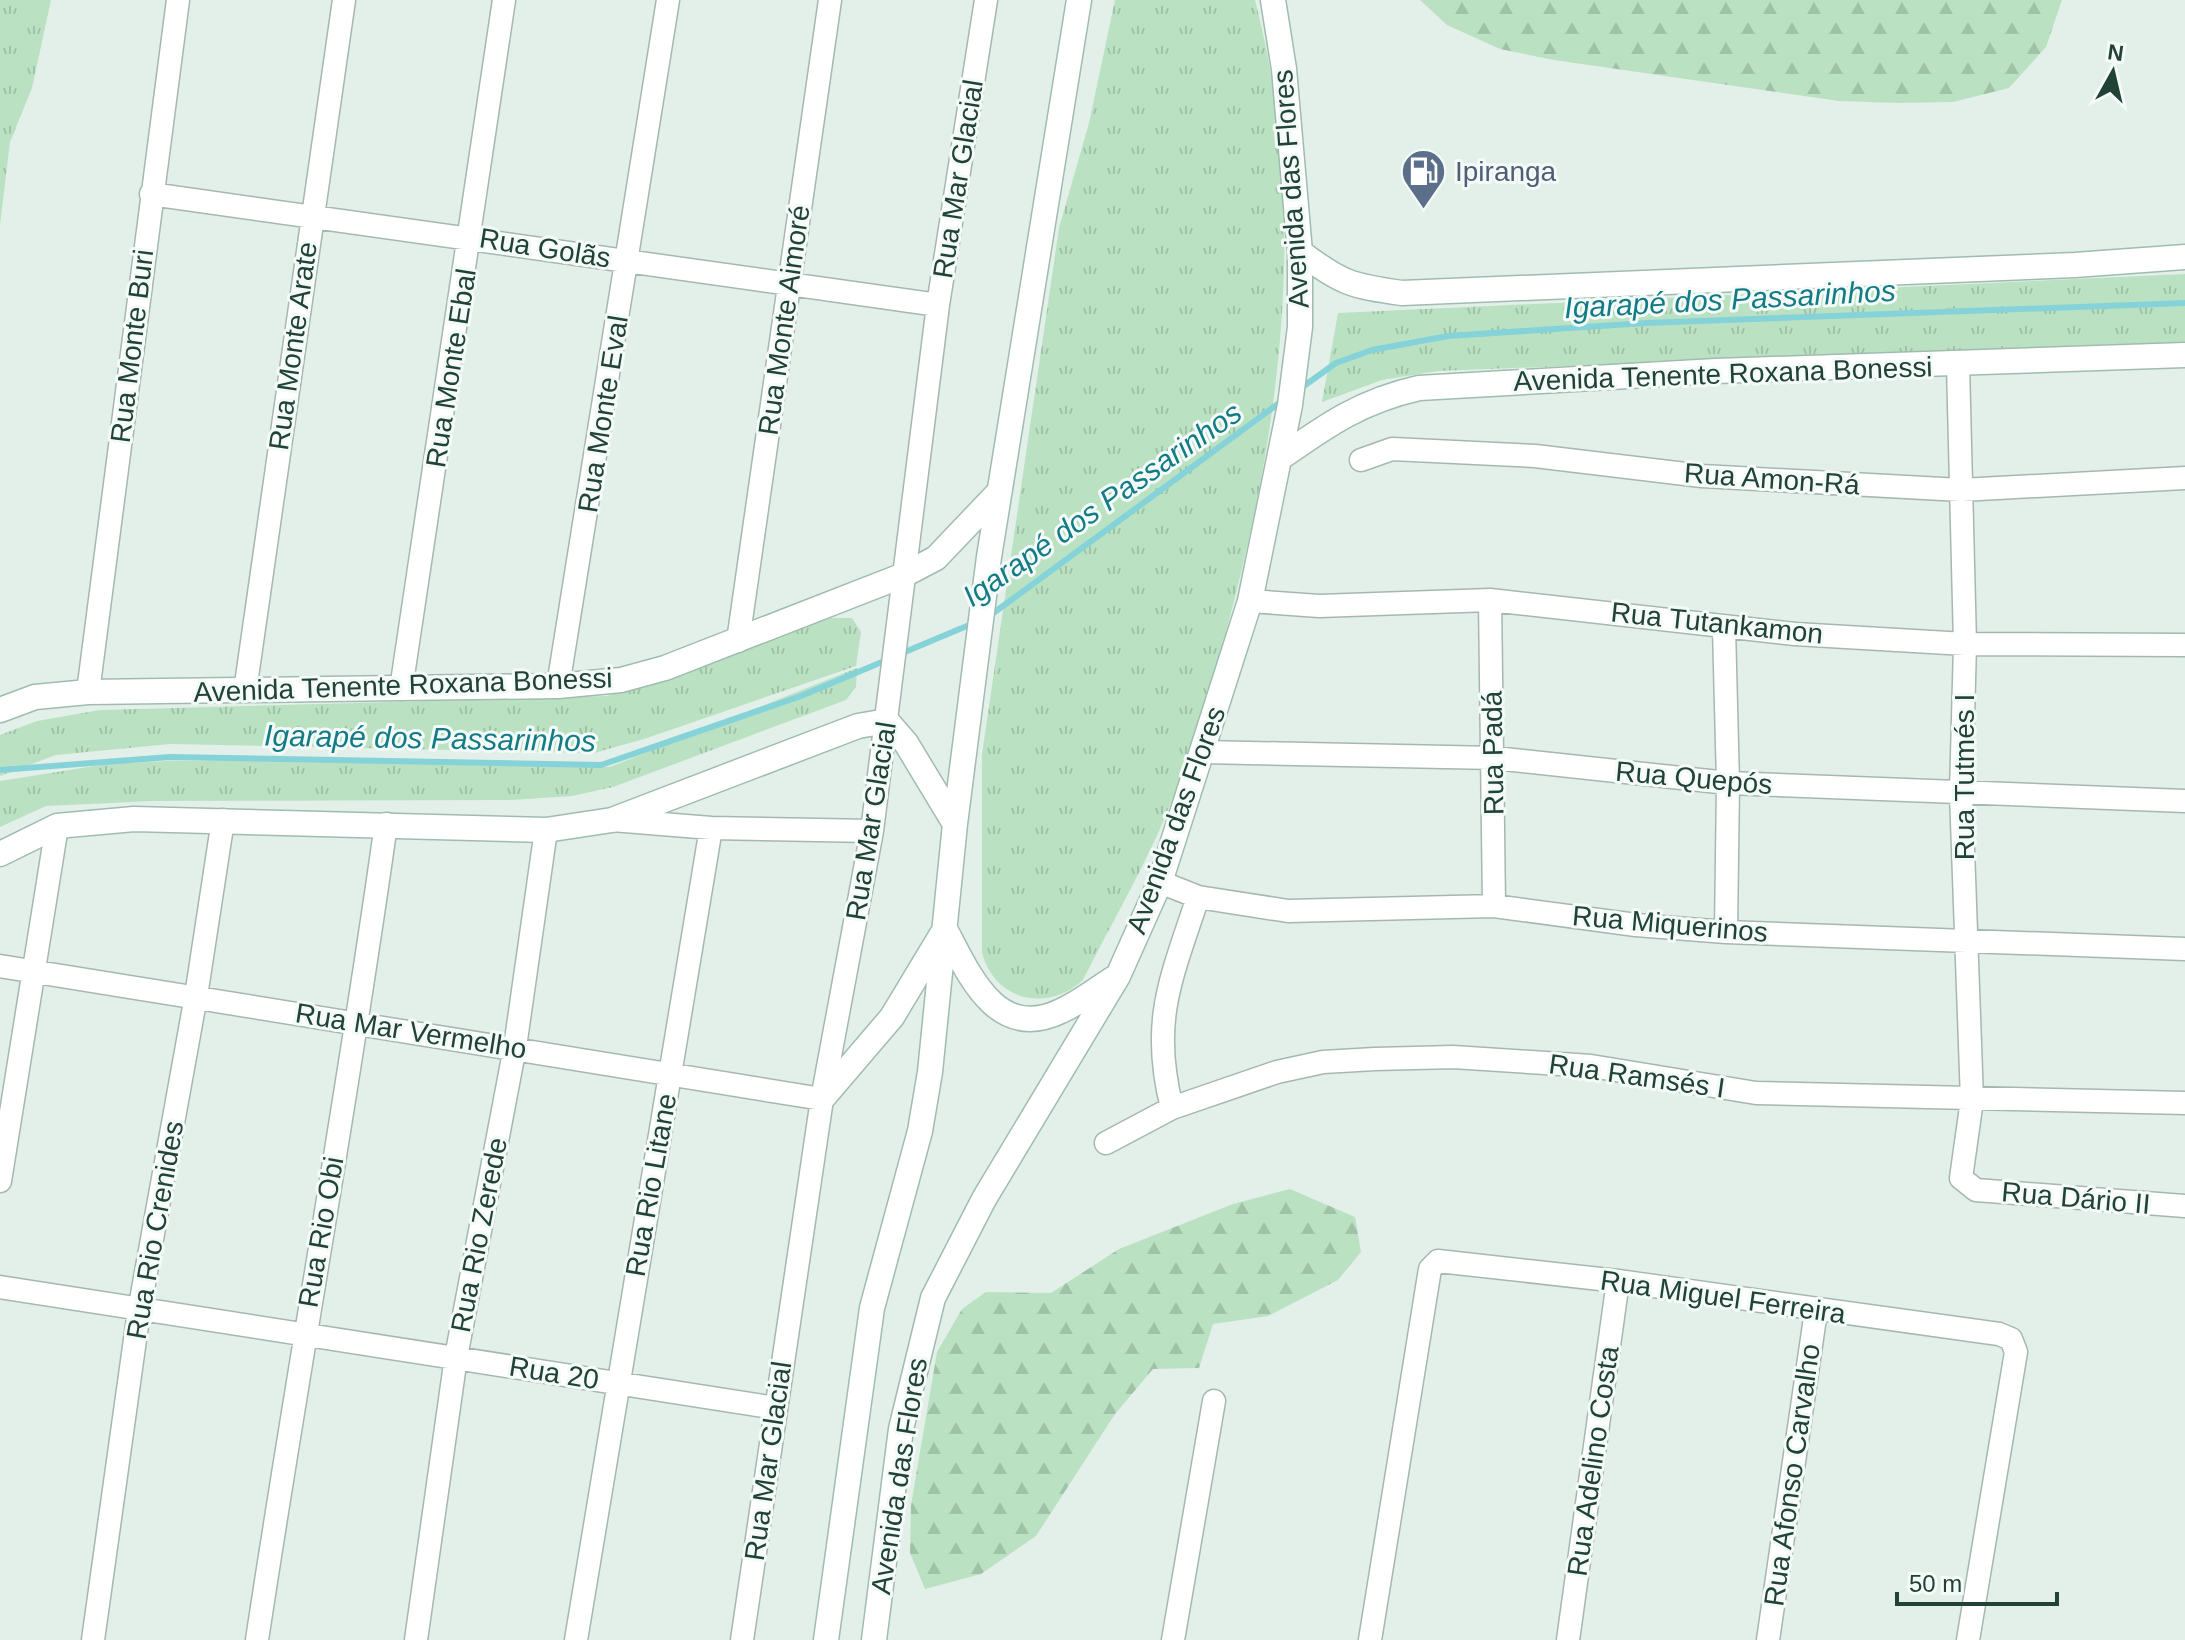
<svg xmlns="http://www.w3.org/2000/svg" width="2185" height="1640" viewBox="0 0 2185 1640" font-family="Arial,sans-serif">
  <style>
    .grass { fill: url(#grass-tufts) }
    .forest { fill: url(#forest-firs) }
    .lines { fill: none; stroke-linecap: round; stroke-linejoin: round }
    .stream { stroke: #85d3d9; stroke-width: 6 }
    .street-casing { stroke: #a5b8b0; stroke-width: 25 }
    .secondary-casing { stroke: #a0bcb0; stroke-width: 27 }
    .street { stroke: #fff; stroke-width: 22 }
    .secondary { stroke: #fff; stroke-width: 24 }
    .labels { text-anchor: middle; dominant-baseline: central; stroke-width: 6; stroke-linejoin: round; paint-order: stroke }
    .service-label { font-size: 28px; fill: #4e5e75; stroke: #f4faf7; text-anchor: start }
    .street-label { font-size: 28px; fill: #204237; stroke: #f4faf7 }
    .water-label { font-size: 30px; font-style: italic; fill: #137b86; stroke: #f4faf7 }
  </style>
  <defs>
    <pattern id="grass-tufts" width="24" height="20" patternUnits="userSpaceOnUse" patternTransform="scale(2)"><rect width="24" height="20" fill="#bae2c2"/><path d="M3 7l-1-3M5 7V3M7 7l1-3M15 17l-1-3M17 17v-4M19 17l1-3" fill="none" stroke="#a0c3a7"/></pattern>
    <pattern id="forest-firs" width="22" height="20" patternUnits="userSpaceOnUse" patternTransform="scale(2)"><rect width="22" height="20" fill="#bae2c2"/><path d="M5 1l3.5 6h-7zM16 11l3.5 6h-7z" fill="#a0c3a7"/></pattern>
  </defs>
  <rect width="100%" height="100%" fill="#e3efe9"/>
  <!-- grass -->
  <path class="grass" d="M0,0H51L32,88L10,142L0,225Z
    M1115,0H1255C1309,208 1282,423 1227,628C1208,695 1188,765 1160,829C1137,880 1108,930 1083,980C1047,1013 995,1001 982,953V754L1059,228L1089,123Z
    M2185,274V342L1438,371L1382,380L1322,402L1338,313Z
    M830,618H852L861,632L856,666L644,739L594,753L170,744L56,755L0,776V735L37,721L100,710L607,696Z
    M857,668L856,687L846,700L613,787L572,796L512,800L153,801L46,806L0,827V781L107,764L167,761L366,759L610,767Z"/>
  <!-- forest -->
  <path class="forest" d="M1420,0H2062L2046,47L2009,88L1953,102L1897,103L1839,101L1554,60L1500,49L1447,25Z
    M1290,1189L1355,1217L1361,1252L1338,1280L1268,1316L1213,1324L1199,1368L1153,1369L1115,1414L1036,1536L981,1574L925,1589L910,1553L911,1505L937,1352L962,1309L986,1292L1051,1293L1119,1249L1233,1204Z"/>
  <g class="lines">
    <!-- stream -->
    <path class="stream" d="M1301,388L1336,363L1372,350L1448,336L1646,323L2185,303
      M988,617L1282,401
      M900,654L974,623
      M0,770L170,757L601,765L801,696L889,659"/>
    <defs>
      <path id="street" d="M151,194L938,305
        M1958,365L1965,644L1961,793L1972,1100L1961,1178L1976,1190L2185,1206
        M1361,460L1392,449L1434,451L1535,456L1702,476L1961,490L2185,478
        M1490,600L1494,906
        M1250,601L1319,606L1490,600L1795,634L1965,644L2185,645
        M1724,628L1728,783L1726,932
        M738,641L830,0
        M558,686L668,0
        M401,689L504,0
        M245,691L344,0
        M88,692L178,0
        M1203,752L1495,758L1728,783L2185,801
        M612,820L711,828L872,831
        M1160,882L1198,897L1288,911L1494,906L1636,925L1726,932L2185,949
        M0,966L822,1099
        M1172,1108C1150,1021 1171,979 1198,897
        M1106,1143L1172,1108L1277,1072L1323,1062L1375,1059L1453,1057L1591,1066L1756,1093L2185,1103
        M0,1181L57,826
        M0,1287L776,1408
        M93,1640L139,1311L196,996L223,820
        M257,1640C298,1368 348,1097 386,824
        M416,1640L456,1357L515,1047L546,830
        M576,1640L711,828
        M742,1640L822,1099L872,831L938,305L986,0
        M1173,1640L1214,1401
        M1370,1640L1430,1269L1438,1261L1618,1281L1999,1334L2011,1339L2016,1352L1968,1640
        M1568,1640L1618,1281
        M1768,1640L1816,1311"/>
      <path id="secondary" d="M1300,252C1341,283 1351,286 1402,293L2075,265L2185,257
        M1280,458C1327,425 1361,401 1419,388L1716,371L2185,355
        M0,710L35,697L88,692L558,686L621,680L665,668L904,575L936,558L996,495
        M0,854L57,826L134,819L546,830L612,820L858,726L887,721L906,743L955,824
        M945,929C969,974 996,1042 1061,1011C1079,1003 1097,989 1114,978
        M822,1099L892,1017L942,934
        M826,1640L872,1308L920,1131L930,1072L955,824L989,557L1079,0
        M874,1640L901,1429L933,1298L984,1199L1118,976L1160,882L1250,601L1290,405L1300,327V252L1284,69L1273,0"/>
    </defs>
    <!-- street casing -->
    <use href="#street" class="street-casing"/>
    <!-- secondary casing -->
    <use href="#secondary" class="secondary-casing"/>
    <!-- street -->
    <use href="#street" class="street"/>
    <!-- secondary -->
    <use href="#secondary" class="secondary"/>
  </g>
  <!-- icons -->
  <defs>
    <symbol id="fuel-pin" viewBox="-11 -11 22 30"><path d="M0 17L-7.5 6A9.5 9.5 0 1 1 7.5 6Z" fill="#5c6f8a" stroke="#f4faf7"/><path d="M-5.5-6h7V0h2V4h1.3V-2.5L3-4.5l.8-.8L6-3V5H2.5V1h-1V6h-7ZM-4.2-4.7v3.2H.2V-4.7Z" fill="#fff"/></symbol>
  </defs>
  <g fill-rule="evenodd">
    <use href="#fuel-pin" x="1398" y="146" width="51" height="69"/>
  </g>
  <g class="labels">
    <!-- service labels -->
    <g class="service-label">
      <text x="1455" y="171">Ipiranga</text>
    </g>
    <!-- street labels -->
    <g class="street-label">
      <text transform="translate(958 179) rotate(-81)">Rua Mar Glacial</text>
      <text transform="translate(1291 189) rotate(-94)">Avenida das Flores</text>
      <text transform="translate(545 248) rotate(9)">Rua Golãs</text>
      <text transform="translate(784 320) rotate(-82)">Rua Monte Aimoré</text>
      <text transform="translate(132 346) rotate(-83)">Rua Monte Buri</text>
      <text transform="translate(293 346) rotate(-82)">Rua Monte Arate</text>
      <text transform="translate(451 368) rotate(-81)">Rua Monte Ebal</text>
      <text transform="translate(1723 374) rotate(-2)">Avenida Tenente Roxana Bonessi</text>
      <text transform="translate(603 414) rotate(-81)">Rua Monte Eval</text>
      <text transform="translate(1772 479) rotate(4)">Rua Amon-Rá</text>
      <text transform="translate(1717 623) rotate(6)">Rua Tutankamon</text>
      <text transform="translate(403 685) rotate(-2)">Avenida Tenente Roxana Bonessi</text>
      <text transform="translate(1493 753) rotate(-91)">Rua Padá</text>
      <text transform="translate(1964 777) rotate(-90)">Rua Tutmés I</text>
      <text transform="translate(1694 778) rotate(5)">Rua Quepós</text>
      <text transform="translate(1176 820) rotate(-70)">Avenida das Flores</text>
      <text transform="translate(871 821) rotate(-81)">Rua Mar Glacial</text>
      <text transform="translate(1670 924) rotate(5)">Rua Miquerinos</text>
      <text transform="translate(411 1031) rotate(9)">Rua Mar Vermelho</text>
      <text transform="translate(1637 1076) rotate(8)">Rua Ramsés I</text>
      <text transform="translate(651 1185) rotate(-80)">Rua Rio Litane</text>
      <text transform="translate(2076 1198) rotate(5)">Rua Dário II</text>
      <text transform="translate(155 1230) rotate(-80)">Rua Rio Crenides</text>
      <text transform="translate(321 1232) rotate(-80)">Rua Rio Obi</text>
      <text transform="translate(479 1235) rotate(-79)">Rua Rio Zerede</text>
      <text transform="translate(1723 1297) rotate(8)">Rua Miguel Ferreira</text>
      <text transform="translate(554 1373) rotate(9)">Rua 20</text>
      <text transform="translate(768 1461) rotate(-82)">Rua Mar Glacial</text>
      <text transform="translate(1593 1461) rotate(-82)">Rua Adelino Costa</text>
      <text transform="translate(1792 1475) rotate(-82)">Rua Afonso Carvalho</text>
      <text transform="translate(899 1476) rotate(-81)">Avenida das Flores</text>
    </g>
    <!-- water labels -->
    <g class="water-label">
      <text transform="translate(1730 299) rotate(-3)">Igarapé dos Passarinhos</text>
      <text transform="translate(1102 504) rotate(-35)">Igarapé dos Passarinhos</text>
      <text transform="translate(430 738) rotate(1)">Igarapé dos Passarinhos</text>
    </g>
  </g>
  <!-- north arrow -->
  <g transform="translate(2113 72) rotate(8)" stroke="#f4faf7" stroke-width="6" paint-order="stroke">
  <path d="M0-6L14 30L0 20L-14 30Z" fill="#204237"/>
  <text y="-12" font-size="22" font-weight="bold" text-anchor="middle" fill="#204237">N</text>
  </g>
  <!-- scale -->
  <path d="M1897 1592v12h160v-12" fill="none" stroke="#204237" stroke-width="4"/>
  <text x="1909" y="1592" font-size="24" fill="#204237" stroke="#f4faf7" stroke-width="6" paint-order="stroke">50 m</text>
</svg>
